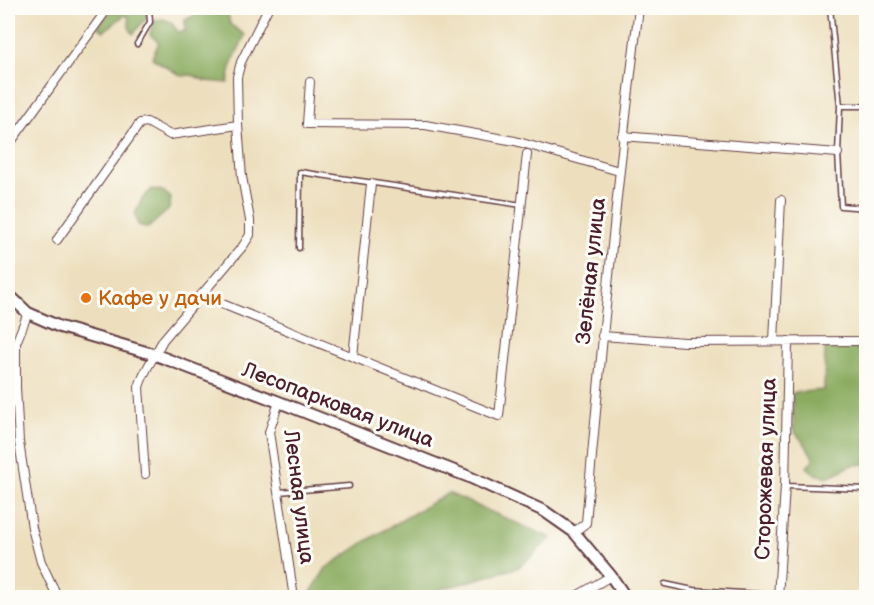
<svg xmlns="http://www.w3.org/2000/svg" width="874" height="605" viewBox="0 0 874 605" font-family="'Balsamiq Sans',sans-serif">
  <style>
    .forest { fill: #8bac61; stroke: #6a6646; stroke-width: 1.5 }
    .lines { fill: none; stroke-linecap: round; stroke-linejoin: round }
    .lane-casing { stroke: #623c41; stroke-width: 7 }
    .street-casing { stroke: #623c41; stroke-width: 10 }
    .secondary-casing { stroke: #623c41; stroke-width: 14 }
    .lane { stroke: #fff; stroke-width: 4 }
    .street { stroke: #fff; stroke-width: 8 }
    .secondary { stroke: #fff; stroke-width: 10 }
    .food-dot { fill: #e8710a; stroke: #fdfcf7; stroke-width: 2 }
    .labels { text-anchor: middle; dominant-baseline: central; stroke-width: 6; stroke-linejoin: round; paint-order: stroke }
    .street-label { font-size: 21px; fill: #4a1f2b; stroke: #fdfcf7 }
    .food-label { font-size: 21px; fill: #c56008; stroke: #fdfcf7; text-anchor: start }
  </style>
  <rect width="100%" height="100%" fill="#fdfcf7"/>
  <filter id="ink" filterUnits="userSpaceOnUse"><feTurbulence type="fractalNoise" baseFrequency=".0167" numOctaves="2"/><feDisplacementMap in="SourceGraphic" scale="12" xChannelSelector="R" yChannelSelector="G"/><feConvolveMatrix kernelMatrix="1 2 1 2 8 2 1 2 1" color-interpolation-filters="sRGB"/></filter>
  <filter id="wash" filterUnits="userSpaceOnUse"><feTurbulence type="fractalNoise" baseFrequency=".008" numOctaves="4" result="noise"/><feDisplacementMap in="SourceGraphic" scale="24" xChannelSelector="R" yChannelSelector="G"/><feGaussianBlur stdDeviation="1.35" result="paint"/><feColorMatrix in="noise" values="0 0 0 0 0 0 0 0 0 0 0 0 0 0 0 0 0 1.4 0 .05"/><feComposite in="paint" operator="in"/></filter>
  <g filter="url(#wash)">
    <rect width="100%" height="100%" fill="#eddfbd"/>
    <!-- forest -->
    <path class="forest" d="M113,8H145L147,17L133,34L129,27V18L125,15L104,31L98,27Z
      M196,8H227L230,24L245,35L232,63L228,83L206,81L192,75L181,76L152,58L159,42L150,35L153,22L163,19L171,22L178,32L185,31V20L199,13Z
      M152,189L163,191L171,198L169,209L148,228L138,225L135,214L142,199Z
      M825,347L866,349V464L852,465L829,477L815,474L807,467L814,459L805,444L794,431L792,393L824,390Z
      M448,493L551,538L519,567L414,597H308L326,568L368,540Z"/>
  </g>
  <g filter="url(#ink)">
    <g class="lines">
      <defs>
        <path id="lane" d="M830,8L840,106L838,153L841,206L866,208
          M137,44L150,22L149,8
          M840,106H866
          M299,248L300,172L522,205
          M786,486L866,489
          M279,492L349,486
          M665,584L693,590L777,595"/>
        <path id="street" d="M310,82L307,124L425,125L515,141L619,171
          M622,136L838,153
          M8,146L108,8
          M57,240L140,123L147,122L170,135L238,125
          M200,295L499,416L527,154
          M28,313L16,343V387L19,442L32,528L41,562L58,598
          M602,336L685,342L866,341
          M774,341L781,200
          M353,357L371,184
          M279,402L269,432L294,598
          M145,474L139,387C144,370 155,356 163,340L243,246L250,235V220L242,177L238,125L237,77L241,62L268,8
          M574,532L586,523C601,351 617,179 639,8
          M573,598L611,576
          M778,598L785,486L788,341"/>
        <path id="secondary" d="M8,294L28,313L60,327L156,355L279,402L467,476L544,511L574,532L611,576L626,598"/>
      </defs>
      <!-- lane casing -->
      <use href="#lane" class="lane-casing"/>
      <!-- street casing -->
      <use href="#street" class="street-casing"/>
      <!-- secondary casing -->
      <use href="#secondary" class="secondary-casing"/>
      <!-- lane -->
      <use href="#lane" class="lane"/>
      <!-- street -->
      <use href="#street" class="street"/>
      <!-- secondary -->
      <use href="#secondary" class="secondary"/>
    </g>
  </g>
  <!-- markers -->
  <circle class="food-dot" cx="86" cy="298" r="6"/>
  <g class="labels">
    <!-- street labels -->
    <g class="street-label">
      <text transform="translate(591 271) rotate(-84)">Зелёная улица</text>
      <text transform="translate(338 405) rotate(21)">Лесопарковая улица</text>
      <text transform="translate(766 469) rotate(-88)">Сторожевая улица</text>
      <text transform="translate(299 497) rotate(83)">Лесная улица</text>
    </g>
    <!-- food labels -->
    <g class="food-label">
      <text x="98" y="298">Кафе у дачи</text>
    </g>
  </g>
  <!-- margin -->
  <rect width="874" height="605" fill="none" stroke="#fdfcf7" stroke-width="30"/>
</svg>
